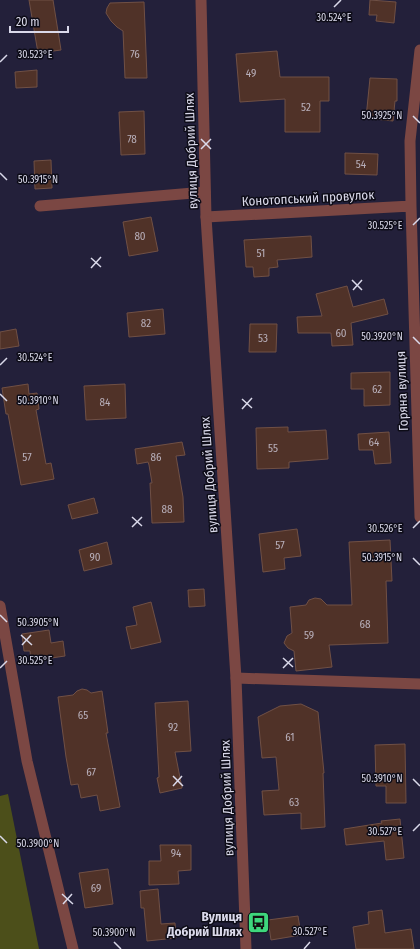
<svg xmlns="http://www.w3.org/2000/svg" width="420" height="949" viewBox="0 0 420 949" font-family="'Fira Sans Condensed',sans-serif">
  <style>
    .green { fill: #4c4f1a }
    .building { fill: #503228; stroke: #705045 }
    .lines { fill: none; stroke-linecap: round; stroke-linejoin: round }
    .minor { stroke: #7b4743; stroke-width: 11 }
    .tertiary { stroke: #7b4743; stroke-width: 11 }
    .ticks { fill: none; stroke: #dad9ea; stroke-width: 1.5 }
    .labels { text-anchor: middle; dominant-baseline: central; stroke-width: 3; stroke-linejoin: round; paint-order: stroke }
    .number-label { font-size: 11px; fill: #b8afba }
    .street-label { font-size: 13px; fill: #dad9ea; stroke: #0d0c17 }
    .poi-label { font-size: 13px; font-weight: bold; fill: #dad9ea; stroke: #0d0c17; text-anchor: end }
    .ticks-label { font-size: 10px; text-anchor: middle; fill: #dad9ea; stroke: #0d0c17; stroke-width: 3; stroke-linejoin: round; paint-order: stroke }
  </style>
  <rect width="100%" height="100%" fill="#23203a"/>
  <!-- green -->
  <path class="green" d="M8,794L39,949H0V796Z"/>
  <!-- building -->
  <path class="building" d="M29,0H53L61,50L38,53Z
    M370,0L396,2L394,23L376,21L377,15H369Z
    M144,2L147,78H125L123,31L117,27L111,21L106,13L107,8L110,3Z
    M277,51L280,77H329V101H320V132H285V99L240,102L236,54Z
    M37,70V87L16,88L15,72Z
    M370,78L397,79V101H395L393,121L366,118Z
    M144,111L145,154L121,155L119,112Z
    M345,153L378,154L377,175L345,174Z
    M51,160L52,188L35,189L34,161Z
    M151,217L158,251L129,256L123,222Z
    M311,236L312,257L277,260L278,267L269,268V276L254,277L253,267H246L244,240Z
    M347,286L353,307L384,299L388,314L351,323L353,345L332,346L331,333H298L297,317L322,316L316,294Z
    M163,309L165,334L129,337L127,313Z
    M250,324H277L276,352H249Z
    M16,329L19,346L0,349V332Z
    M390,372V405L364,406V389H351V373Z
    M28,384L29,394L37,393L39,409L36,410L46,464L51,463L54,479L21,485L8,414H6L2,388Z
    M125,384L126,418L86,420L84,386Z
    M288,427V432L326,430L328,459L289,462V468L257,469L256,428Z
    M389,432L391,463L375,464L373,450H359L358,434Z
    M182,442L185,455L176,456L183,497L184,522L152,523L150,483H152L149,465L148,462L137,464L135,449Z
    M94,498L98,513L72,519L68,505Z
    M297,529L301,556L284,558L285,569L263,572L259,534Z
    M390,540L392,581H386L388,643L329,645L332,667L296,671L294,651L288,648L284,643L287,636L292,633L290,607L306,605L309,600L315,598L321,599L327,605H352L349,542Z
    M107,542L112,564L84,571L79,550Z
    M204,589L205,606L189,607L188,590Z
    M151,602L161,642L131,649L126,627L137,625L133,607Z
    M49,630L51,643L63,641L65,656L31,661L30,651H24L22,634Z
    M82,689L87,690L91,693L102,691L108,733H106L120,807L100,811L97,795L81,798L78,784L71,785L66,757L58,697L73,695L77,691Z
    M188,701L191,751L175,752L182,788L160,793L157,778L159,777L155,703Z
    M301,704L318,712L324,773H323L325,827L301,829V813L264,815L262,791L279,790L276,757L262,758L258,717L280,706Z
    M405,744L406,803H386V786H376L375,745Z
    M400,819L404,858L386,860L384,841L346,845L344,829L382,823L381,821Z
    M160,845H191V870L178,871L179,884L149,885V861H161Z
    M108,869L113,904L85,908L79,873Z
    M158,889L161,924L175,923L176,938L147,941L144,908H141L140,891Z
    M382,910L385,933L411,929L414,949H356L353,927L369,924L368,912Z
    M298,916L301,935L271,940L268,920Z"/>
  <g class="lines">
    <!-- minor -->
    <path class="minor" d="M420,50L410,141L411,206L420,517
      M40,206L205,192
      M206,217L411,206
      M0,606L27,761L73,949
      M236,678L420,684"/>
    <!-- tertiary -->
    <path class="tertiary" d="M201,0L206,217L236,678L246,949"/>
  </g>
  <!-- ticks -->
  <path class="ticks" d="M334,7L341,0M0,62L7,55M413,116L420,123M201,139L211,149M201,149L211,139M0,173L7,180M413,225L420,218M91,258L101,267M91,268L101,257M352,280L362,290M353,290L362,280M413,337L420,344M0,365L7,358M0,394L7,401M242,399L252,408M242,409L252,398M132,517L142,526M132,527L142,517M413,528L420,521M413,558L420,565M0,615L7,622M21,635L32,645M22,645L31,635M283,658L293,667M0,668L7,661M283,668L293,658M173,776L183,786M413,779L420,786M173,786L182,776M413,831L420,824M0,836L7,843M62,894L73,904M63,904L72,894M114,942L121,949M304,949L310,942"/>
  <!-- icons -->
  <defs>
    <symbol id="bus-square" viewBox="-11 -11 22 22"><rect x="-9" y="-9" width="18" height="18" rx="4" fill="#3ed77d" stroke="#0d0c17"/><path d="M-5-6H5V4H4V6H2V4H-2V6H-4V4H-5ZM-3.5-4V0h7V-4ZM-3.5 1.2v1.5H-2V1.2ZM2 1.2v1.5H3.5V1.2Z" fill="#111"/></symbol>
  </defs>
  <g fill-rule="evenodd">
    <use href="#bus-square" x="246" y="910" width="25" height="25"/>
  </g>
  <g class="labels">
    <!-- number labels -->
    <g class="number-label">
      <text x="135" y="54">76</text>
      <text x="251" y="73">49</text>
      <text x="306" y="107">52</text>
      <text x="132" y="139">78</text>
      <text x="361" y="164">54</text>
      <text x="140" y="236">80</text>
      <text x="261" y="253">51</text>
      <text x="146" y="323">82</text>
      <text x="341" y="333">60</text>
      <text x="263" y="338">53</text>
      <text x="377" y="389">62</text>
      <text x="105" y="402">84</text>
      <text x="374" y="442">64</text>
      <text x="273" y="448">55</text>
      <text x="27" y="457">57</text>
      <text x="156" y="457">86</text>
      <text x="167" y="509">88</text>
      <text x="280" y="545">57</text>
      <text x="95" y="557">90</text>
      <text x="365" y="624">68</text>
      <text x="309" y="635">59</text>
      <text x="83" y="715">65</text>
      <text x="173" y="727">92</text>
      <text x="290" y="737">61</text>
      <text x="91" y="772">67</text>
      <text x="294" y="802">63</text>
      <text x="176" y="853">94</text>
      <text x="96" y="888">69</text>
    </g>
    <!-- street labels -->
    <g class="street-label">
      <text transform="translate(191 151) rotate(-92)">вулиця Добрий Шлях</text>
      <text transform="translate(308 198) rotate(-3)">Конотопський провулок</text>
      <text transform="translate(402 391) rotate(-92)">Горяна вулиця</text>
      <text transform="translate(209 475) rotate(-94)">вулиця Добрий Шлях</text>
      <text transform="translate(227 798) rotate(-92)">вулиця Добрий Шлях</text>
    </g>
    <!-- poi labels -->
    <g class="poi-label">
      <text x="242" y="916">Вулиця<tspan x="242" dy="15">Добрий Шлях</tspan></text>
    </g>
  </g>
  <g class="ticks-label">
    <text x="334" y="21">30.524°E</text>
    <text x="35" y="58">30.523°E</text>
    <text x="382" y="119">50.3925°N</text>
    <text x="38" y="183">50.3915°N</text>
    <text x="385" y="229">30.525°E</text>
    <text x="382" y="340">50.3920°N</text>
    <text x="35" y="361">30.524°E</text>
    <text x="38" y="404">50.3910°N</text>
    <text x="385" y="532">30.526°E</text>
    <text x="382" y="561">50.3915°N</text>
    <text x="38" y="626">50.3905°N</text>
    <text x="35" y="664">30.525°E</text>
    <text x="382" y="782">50.3910°N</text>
    <text x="385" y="835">30.527°E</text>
    <text x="38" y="847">50.3900°N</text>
    <text x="310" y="935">30.527°E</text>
    <text x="114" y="936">50.3900°N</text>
  </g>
  <!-- scale -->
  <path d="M10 26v6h58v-6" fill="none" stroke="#dad9ea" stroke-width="2"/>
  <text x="16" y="26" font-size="12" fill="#dad9ea" stroke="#0d0c17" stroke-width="3" paint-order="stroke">20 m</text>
</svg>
